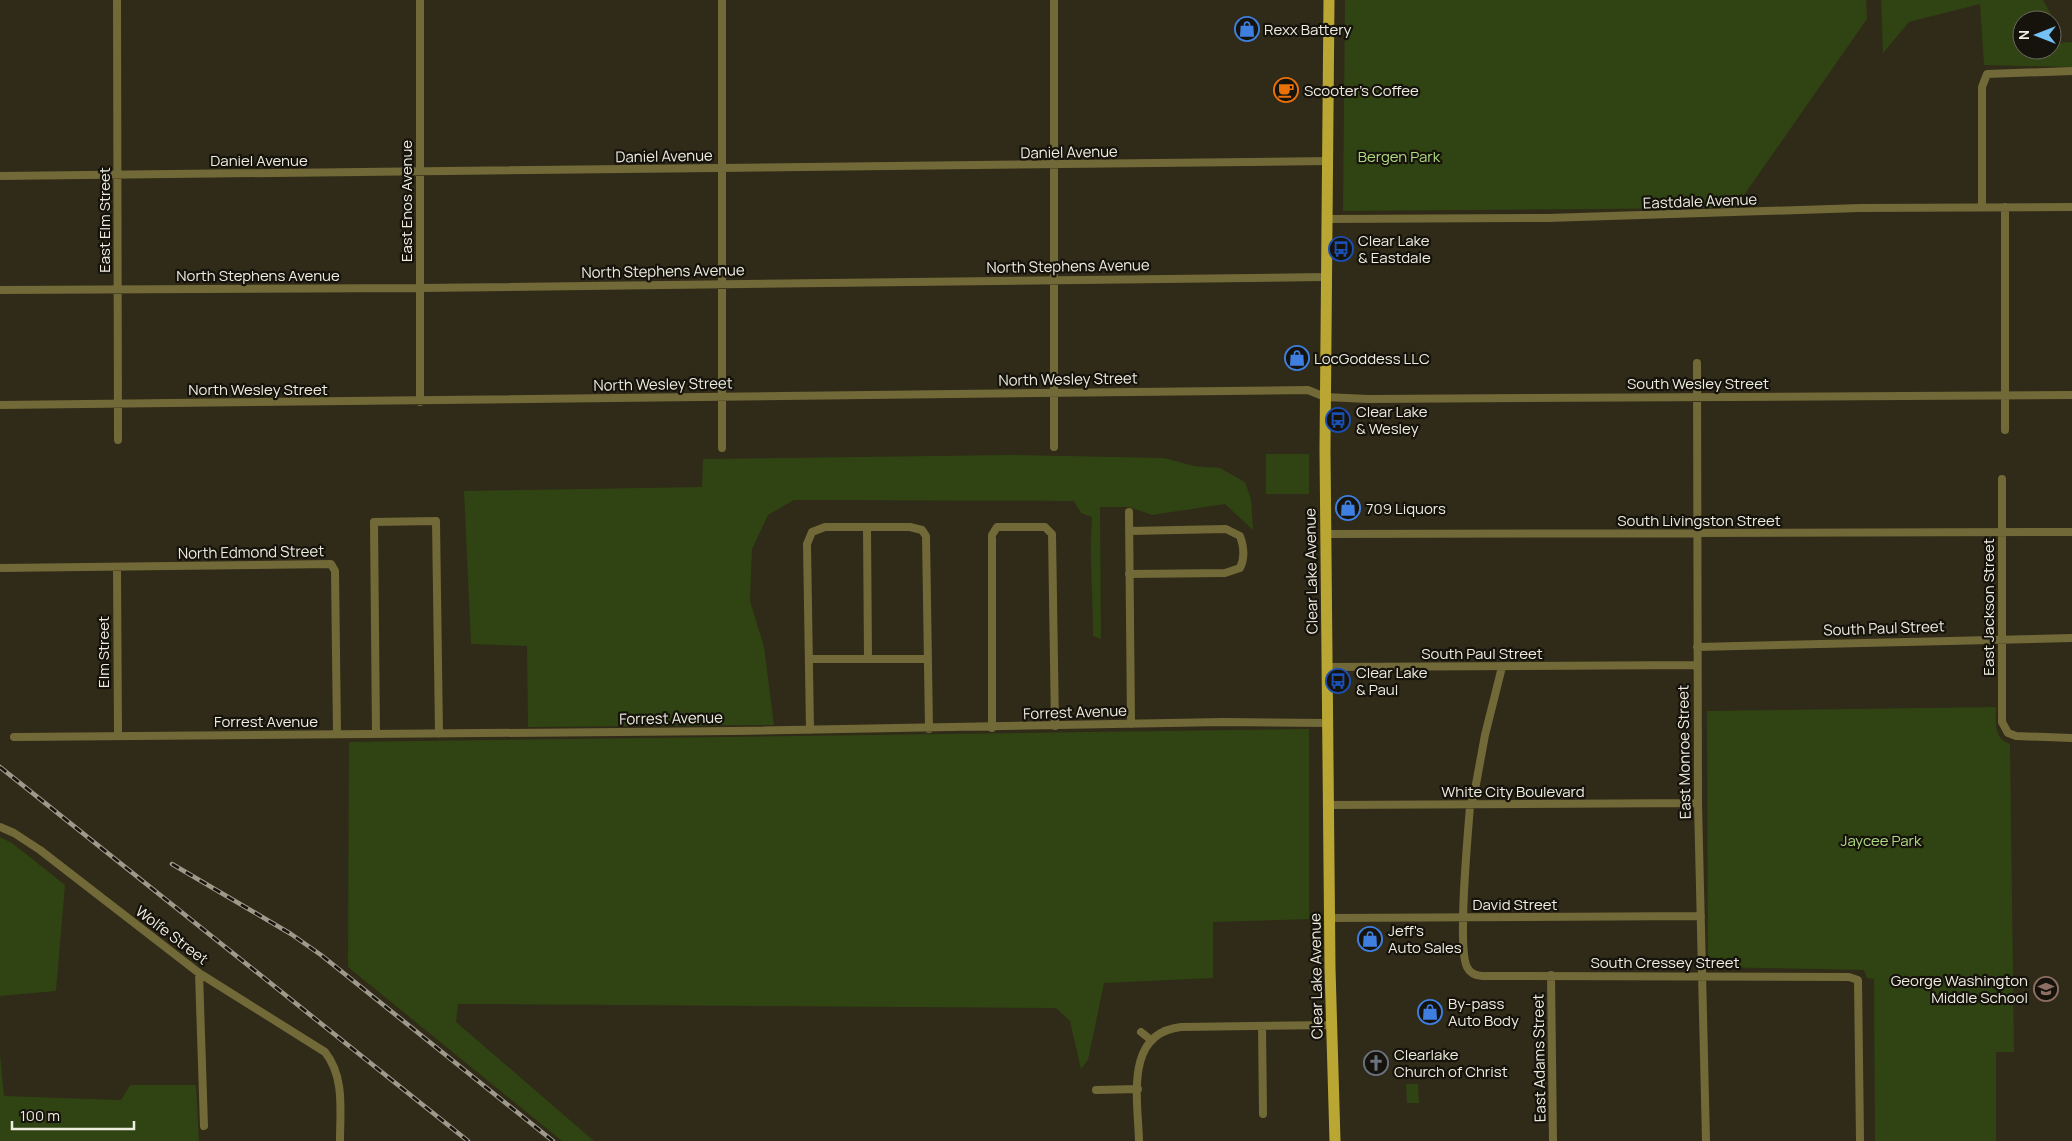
<svg xmlns="http://www.w3.org/2000/svg" width="2072" height="1141" viewBox="0 0 2072 1141" font-family="Manrope,sans-serif">
  <style>
    .green { fill: #2f4412 }
    .lines { fill: none; stroke-linecap: round; stroke-linejoin: round }
    .minor { stroke: #726938; stroke-width: 8 }
    .primary { stroke: #baa733; stroke-width: 11 }
    .rail-casing { stroke: #9e9a8b; stroke-width: 4.5 }
    .rail { stroke: #15130b; stroke-width: 2.5; stroke-dasharray: 8; stroke-linecap: butt }
    .labels { text-anchor: middle; dominant-baseline: central; stroke-width: 4.5; stroke-linejoin: round; paint-order: stroke }
    .poi-label { font-size: 15px; fill: #efece0; stroke: #15130b; text-anchor: start }
    .street-label { font-size: 15px; fill: #efece0; stroke: #15130b }
    .park-label { font-size: 15px; fill: #b0da80; stroke: #15130b }
  </style>
  <rect width="100%" height="100%" fill="#302a18"/>
  <!-- green -->
  <path class="green" d="M1345,0H1866L1867,19L1735,208L1343,211Z
    M1881,0H2043L2052,16L2051,20H2022V50H2052V36L2057,43L2072,42V67L1984,65L1980,4L1909,22L1883,53Z
    M1266,454H1309V494H1266Z
    M1010,455L1164,458L1194,466L1220,468L1245,482L1251,499L1253,530L1225,504L1152,515L1129,507H1100L1101,639L1093,636C1093,596 1089,556 1092,517L1081,513L1074,501L794,500L768,515L752,549L750,601L764,647L774,725L528,727L527,646L471,644L464,491L702,487L703,459Z
    M1996,707C1996,722 1993,738 2010,744L2014,1052H1996V1141H1875L1874,979L1867,978L1864,970L1710,967L1708,965L1707,711Z
    M1309,729V919L1213,922V978L1104,983L1088,1060L1081,1069L1070,1021L1056,1008L458,1004L456,1022L594,1141H562L348,967L349,742Z
    M0,837L12,843L65,885L56,991L0,996Z
    M0,1055L4,1096L121,1100L130,1085H196L199,1141H0Z
    M1406,1084H1418L1419,1103H1407Z"/>
  <g class="lines">
    <!-- minor -->
    <path class="minor" d="M117,0L118,440
      M1054,0V447
      M0,176L1329,161
      M1982,207V87L1987,74L2072,71
      M2005,207V430
      M1328,219L1548,218L1860,208L2072,207
      M0,290L420,288L1326,277
      M1697,363L1698,803L1706,1141
      M420,402V0
      M0,405L1308,390L1325,397L1368,399L2072,395
      M722,448V0
      M2002,479V722L2008,733L2016,736L2072,738
      M1129,512L1131,724
      M867,528L868,659
      M1129,531L1226,529L1240,536C1244,547 1245,558 1240,568L1225,573L1129,574
      M1326,534L2072,532
      M0,568L331,564L335,571L337,734
      M117,568L118,736
      M1697,647L2072,638
      M809,659H928
      M1327,667L1697,665
      M1502,667L1485,735L1474,795L1470,806C1468,834 1457,948 1467,967C1471,975 1478,976 1486,976L1849,977L1858,980L1860,1141
      M992,728V535L997,527H1045L1052,534L1055,726
      M810,730L807,544L812,532L825,527H910L922,530L926,536L929,729
      M376,734L374,522L436,521L439,734
      M14,737L733,731L1223,722L1328,723
      M1329,805L1698,803
      M0,827L14,833L40,850L199,973L325,1052C345,1077 340,1111 340,1141
      M1330,918L1701,916
      M199,973L204,1126
      M1551,975L1553,1141
      M1262,1026L1263,1114
      M1141,1032L1151,1040
      M1096,1090L1138,1089
      M1139,1141C1138,1100 1124,1033 1181,1027L1332,1025"/>
    <!-- primary -->
    <path class="primary" d="M1329,0L1325,450L1330,968L1335,1141"/>
    <defs>
      <path id="rail" d="M0,767L468,1141
        M172,864L291,934L321,955L553,1141"/>
    </defs>
    <!-- rail casing -->
    <use href="#rail" class="rail-casing"/>
    <!-- rail -->
    <use href="#rail" class="rail"/>
  </g>
  <!-- icons -->
  <defs>
    <symbol id="shop-ring" viewBox="-11 -11 22 22"><circle r="9.5" fill="#15130b" stroke="#3f7fe0" stroke-width="1.5"/><path d="M-5-2.5h2.3a2.7 3.5 0 0 1 5.4 0H5L5.5 6h-11ZM-1.5-2.5h3a1.5 2.3 0 0 0-3 0Z" fill="#3f7fe0"/></symbol>
    <symbol id="cafe-ring" viewBox="-11 -11 22 22"><circle r="9.5" fill="#15130b" stroke="#e8710a" stroke-width="1.5"/><path d="M-5.5-4.5H6V0H3Q3 3.5 0 3.5H-2.5Q-5.5 3.5-5.5 0ZM3-3.2v2h1.7v-2ZM-6 4.5H4V6H-6Z" fill="#e8710a"/></symbol>
    <symbol id="bus-ring" viewBox="-11 -11 22 22"><circle r="9.5" fill="#15130b" stroke="#1a4fb4" stroke-width="1.5"/><path d="M-5-6H5V4H4V6H2V4H-2V6H-4V4H-5ZM-3.5-4V0h7V-4ZM-3.5 1.2v1.5H-2V1.2ZM2 1.2v1.5H3.5V1.2Z" fill="#1a4fb4"/></symbol>
    <symbol id="school-ring" viewBox="-11 -11 22 22"><circle r="9.5" fill="#15130b" stroke="#8d6e63" stroke-width="1.5"/><path d="M0-5L7-2L0 1L-7-2ZM-4 1L0 2.5L4 1V4Q0 6-4 4Z" fill="#8d6e63"/></symbol>
    <symbol id="church-ring" viewBox="-11 -11 22 22"><circle r="9.5" fill="#15130b" stroke="#6b7280" stroke-width="1.5"/><path d="M-1.2-6h2.4v3.5h3.3v2.4h-3.3V6h-2.4V-.1h-3.3v-2.4h3.3Z" fill="#6b7280"/></symbol>
  </defs>
  <g fill-rule="evenodd">
    <use href="#shop-ring" x="1233" y="15" width="28" height="28"/>
    <use href="#cafe-ring" x="1272" y="76" width="28" height="28"/>
    <use href="#bus-ring" x="1327" y="235" width="28" height="28"/>
    <use href="#shop-ring" x="1283" y="344" width="28" height="28"/>
    <use href="#bus-ring" x="1324" y="406" width="28" height="28"/>
    <use href="#shop-ring" x="1334" y="494" width="28" height="28"/>
    <use href="#bus-ring" x="1324" y="667" width="28" height="28"/>
    <use href="#shop-ring" x="1356" y="925" width="28" height="28"/>
    <use href="#school-ring" x="2032" y="975" width="28" height="28"/>
    <use href="#shop-ring" x="1416" y="998" width="28" height="28"/>
    <use href="#church-ring" x="1362" y="1049" width="28" height="28"/>
  </g>
  <g class="labels">
    <!-- poi labels -->
    <g class="poi-label">
      <text x="1264" y="29">Rexx Battery</text>
      <text x="1304" y="90">Scooter's Coffee</text>
      <text x="1358" y="240">Clear Lake<tspan x="1358" dy="17">&amp; Eastdale</tspan></text>
      <text x="1314" y="358">LocGoddess LLC</text>
      <text x="1356" y="411">Clear Lake<tspan x="1356" dy="17">&amp; Wesley</tspan></text>
      <text x="1366" y="508">709 Liquors</text>
      <text x="1356" y="672">Clear Lake<tspan x="1356" dy="17">&amp; Paul</tspan></text>
      <text x="1388" y="930">Jeff's<tspan x="1388" dy="17">Auto Sales</tspan></text>
      <text x="2028" y="980" text-anchor="end">George Washington<tspan x="2028" dy="17">Middle School</tspan></text>
      <text x="1448" y="1003">By-pass<tspan x="1448" dy="17">Auto Body</tspan></text>
      <text x="1394" y="1054">Clearlake<tspan x="1394" dy="17">Church of Christ</tspan></text>
    </g>
    <!-- street labels -->
    <g class="street-label">
      <text transform="translate(1069 152) rotate(-1)">Daniel Avenue</text>
      <text transform="translate(664 156) rotate(-1)">Daniel Avenue</text>
      <text x="259" y="160">Daniel Avenue</text>
      <text transform="translate(406 201) rotate(-90)">East Enos Avenue</text>
      <text transform="translate(1700 201) rotate(-2)">Eastdale Avenue</text>
      <text transform="translate(104 220) rotate(-90)">East Elm Street</text>
      <text transform="translate(1068 266) rotate(-1)">North Stephens Avenue</text>
      <text transform="translate(663 271) rotate(-1)">North Stephens Avenue</text>
      <text x="258" y="275">North Stephens Avenue</text>
      <text transform="translate(1068 379) rotate(-1)">North Wesley Street</text>
      <text x="1698" y="383">South Wesley Street</text>
      <text transform="translate(663 384) rotate(-1)">North Wesley Street</text>
      <text x="258" y="389">North Wesley Street</text>
      <text x="1699" y="520">South Livingston Street</text>
      <text transform="translate(251 552) rotate(-1)">North Edmond Street</text>
      <text transform="translate(1311 571) rotate(-91)">Clear Lake Avenue</text>
      <text transform="translate(1988 607) rotate(-90)">East Jackson Street</text>
      <text transform="translate(1884 628) rotate(-2)">South Paul Street</text>
      <text transform="translate(103 652) rotate(-90)">Elm Street</text>
      <text x="1482" y="653">South Paul Street</text>
      <text transform="translate(1075 712) rotate(-2)">Forrest Avenue</text>
      <text transform="translate(671 718) rotate(-1)">Forrest Avenue</text>
      <text x="266" y="721">Forrest Avenue</text>
      <text transform="translate(1684 752) rotate(-91)">East Monroe Street</text>
      <text x="1513" y="791">White City Boulevard</text>
      <text x="1515" y="904">David Street</text>
      <text transform="translate(172 935) rotate(37)">Wolfe Street</text>
      <text x="1665" y="962">South Cressey Street</text>
      <text transform="translate(1316 976) rotate(-91)">Clear Lake Avenue</text>
      <text transform="translate(1539 1058) rotate(-91)">East Adams Street</text>
    </g>
    <!-- park labels -->
    <g class="park-label">
      <text x="1399" y="156">Bergen Park</text>
      <text x="1881" y="840">Jaycee Park</text>
    </g>
  </g>
  <!-- north arrow -->
  <g transform="translate(2037 35) rotate(270)"><circle r="24" fill="#15130b" stroke="#6c6a60"/>
  <path d="M0-4L9 19L0 12L-9 19Z" fill="#73c1f5"/>
  <text y="-8" font-size="14" font-weight="bold" text-anchor="middle" fill="#efece0">N</text>
  </g>
  <!-- scale -->
  <path d="M12 1121v8h122v-8" fill="none" stroke="#efece0" stroke-width="2.5"/>
  <text x="20" y="1121" font-size="15" fill="#efece0" stroke="#15130b" stroke-width="4" paint-order="stroke">100 m</text>
</svg>
